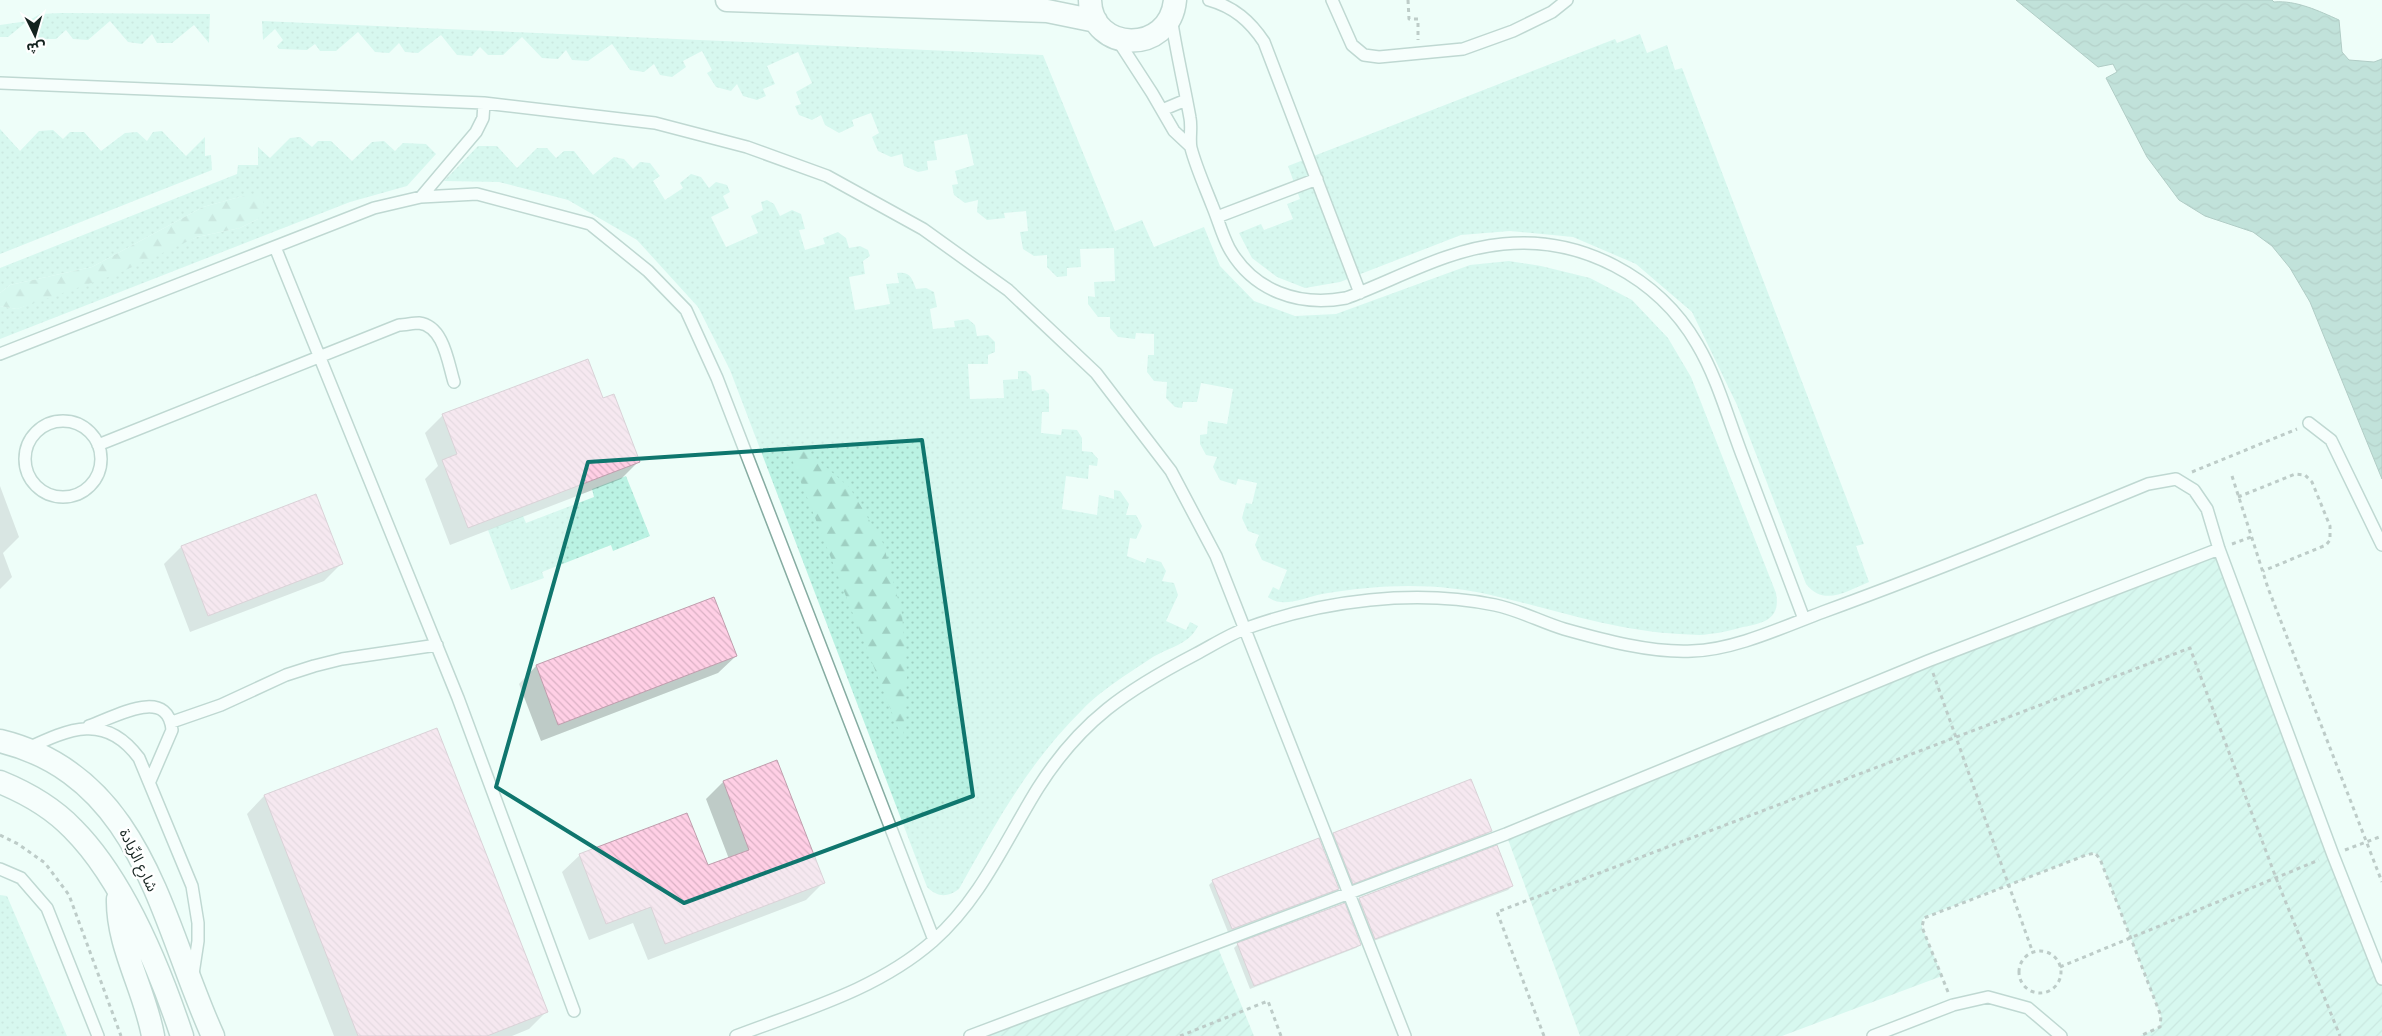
<svg xmlns="http://www.w3.org/2000/svg" width="2382" height="1036" viewBox="0 0 2382 1036" font-family="'Public Sans','Noto Sans Arabic',sans-serif">
  <style>
    .grass { fill: url(#grass-dots) }
    .forest { fill: url(#forest-firs) }
    .garden { fill: url(#garden-furrows) }
    .water { fill: url(#water-waves); stroke: #669287 }
    .shadow { fill: #0003 }
    .building { fill: url(#building-back-hatch); stroke: #bf9ead }
    .lines { fill: none; stroke-linecap: round; stroke-linejoin: round }
    .lane-casing { stroke: #86aca2; stroke-width: 14 }
    .street-casing { stroke: #86aca2; stroke-width: 25 }
    .path { stroke: #81918c; stroke-width: 3; stroke-dasharray: 4 4; stroke-linecap: butt }
    .lane { stroke: #fff; stroke-width: 11 }
    .street { stroke: #fff; stroke-width: 22 }
    .marked { fill: none; stroke: #0f766e; stroke-width: 4; stroke-linejoin: round }
    .labels { text-anchor: middle; dominant-baseline: central; stroke-width: 5; stroke-linejoin: round; paint-order: stroke }
    .street-label { font-size: 15px; fill: #14231f; stroke: #fff }
  </style>
  <defs>
    <pattern id="grass-dots" width="8" height="8" patternUnits="userSpaceOnUse" patternTransform="scale(1.25)"><rect width="8" height="8" fill="#baf2e3"/><path d="M2 2h.1M6 6h.1" fill="none" stroke="#9fcfc2" stroke-width="1.8" stroke-linecap="round"/></pattern>
    <pattern id="forest-firs" width="22" height="20" patternUnits="userSpaceOnUse" patternTransform="scale(1.25)"><rect width="22" height="20" fill="#baf2e3"/><path d="M5 1l3.5 6h-7zM16 11l3.5 6h-7z" fill="#9fcfc2"/></pattern>
    <pattern id="garden-furrows" width="10" height="10" patternUnits="userSpaceOnUse" patternTransform="scale(1.25)"><rect width="10" height="10" fill="#baf2e3"/><path d="M-1 1l2-2M0 10L10 0M9 11l2-2" fill="none" stroke="#9fcfc2"/></pattern>
    <pattern id="water-waves" width="16" height="10" patternUnits="userSpaceOnUse" patternTransform="scale(1.25)"><rect width="16" height="10" fill="#89c1b3"/><path d="M0 5q4-4 8 0t8 0" fill="none" stroke="#6f9c91"/></pattern>
    <pattern id="building-back-hatch" width="6" height="6" patternUnits="userSpaceOnUse" patternTransform="scale(1.25)"><rect width="6" height="6" fill="#ffcfe5"/><path d="M-1 5l2 2M0 0l6 6M5-1l2 2" fill="none" stroke="#dab1c4"/></pattern>
  </defs>
  <rect width="100%" height="100%" fill="#eefef9"/>
  <!-- grass -->
  <path class="grass" d="M61,13L210,14L209,43L194,25L172,43H157L152,34L142,44L128,42L110,21L88,40L73,39L66,30L56,39H40L25,23L8,37H0V25L28,21L40,14Z
    M262,21L1043,55L1115,231L1142,220L1154,247L1204,227L1220,266L1254,301L1295,316L1336,314L1470,265L1509,261L1541,266L1590,278L1632,300L1668,338L1691,377L1776,593C1781,619 1764,623 1743,627C1732,630 1721,633 1709,634C1700,636 1689,634 1679,634C1616,631 1556,610 1495,596C1438,582 1380,584 1322,594C1305,597 1283,609 1268,597L1273,587L1279,590L1287,570L1262,560L1255,545L1259,535L1248,531L1242,518L1246,503L1252,504L1257,483L1238,479L1236,485L1220,480L1213,467L1217,457L1206,455L1200,444V435L1207,434L1208,421L1227,424L1233,389L1201,383L1197,402H1183L1182,408L1175,407L1166,398L1167,382L1154,381L1147,372L1148,355H1154V334L1136,333L1135,339L1118,337L1110,328V317H1098L1088,304V296L1095,297L1094,282L1115,281L1114,248L1080,249L1081,267L1067,268V276L1057,277L1047,267V255L1034,256L1023,249L1020,232L1028,231L1026,211L1004,213L1005,218L987,220L977,212L978,200L965,203L954,195L952,185L958,184L955,171L974,165L967,134L934,141L937,160L927,161L928,170L918,172L904,166L902,154L891,157L878,151L872,137L879,133L871,113L852,120L854,126L839,133L825,125L821,115L812,120L799,115L795,106L801,104L796,92L812,83L798,52L767,66L775,84L763,89L766,96L757,100L743,96L737,84L731,91L716,87L707,73L712,70L702,51L683,61L686,67L672,77L660,75L654,64L644,72L630,70L612,44L588,61L572,60L566,50L558,59L542,58L522,37L503,55H488L480,47L472,56L457,55L441,35L418,53L405,52L399,43L389,53L375,52L358,32L336,51H320L315,44L307,50L279,49L277,46L283,40L275,29L263,40Z
    M1640,34L1647,53L1667,45L1675,70L1682,68L1864,544L1856,546L1869,582C1847,591 1824,607 1806,584L1737,405L1692,312L1636,264L1573,237L1510,231L1461,235L1340,282L1305,288L1277,277L1252,258L1239,233L1261,224L1264,230L1293,219L1287,204L1300,199L1288,166L1615,39L1617,43Z
    M0,129L20,151L39,131L53,130L63,139L70,132H84L101,151L125,133L137,132L147,141L153,132L162,131L186,156L205,137V156L211,155L212,170L0,254Z
    M300,137L312,147L318,141H331L352,161L372,142L384,141L395,151L403,143L426,144L436,154L407,186L350,202L0,339V306L17,309L197,237L240,228L258,219L243,196L203,207L92,267L10,285L0,293V268L237,174L238,165H258V147L270,158L290,138Z
    M478,146H497L517,168L537,148H547L556,158L564,151H574L593,175L614,157L624,159L633,169L640,162L650,163L660,176L653,181L665,200L683,188L680,183L691,174L701,177L709,188L716,182L727,185L730,192L723,196L729,208L711,217L726,247L758,233L751,216L763,210L761,202L767,200L774,204L780,216L792,210L801,214L805,229L799,230L805,250L825,244L823,238L838,232L846,238L849,248L860,246L868,250L870,256L863,261L865,274L849,277L855,310L890,304L886,284L899,283L897,273C910,271 912,278 916,289L926,288L934,292L937,307L930,309L933,329L955,327L954,321L968,319L975,325L977,336L988,335L995,342V352L988,355V364H968L970,399L1004,398L1003,380L1018,379V371H1026L1031,376L1032,391L1044,389L1049,394V412H1042L1041,433L1061,435L1062,429L1077,430L1082,438V451L1092,452L1098,459L1097,466L1089,465L1088,479L1066,476L1062,509L1097,515L1099,495L1114,499V490L1120,491L1129,504L1126,515H1136L1142,526L1136,539L1130,538L1127,556L1145,563L1147,558L1161,562L1166,571L1162,581L1174,583L1178,595L1166,621L1186,630L1190,622L1198,626C1188,646 1168,647 1150,659C1130,672 1099,692 1083,709C1028,763 996,823 959,889C947,898 937,897 927,887L730,370L698,307L637,240L568,200L499,182L444,181Z
    M626,476L650,536L613,551L611,545L542,572L544,578L511,590L488,530L523,516L526,523L594,497L592,489Z
    M0,895L7,896L67,1036H0Z"/>
  <!-- forest -->
  <path class="forest" d="M243,196H261L265,206L258,219L240,228L197,237L117,274L17,309L0,306V293L10,285L92,267L203,207Z
    M786,444L811,454L850,488L883,543L902,614L907,676L903,741Z"/>
  <!-- garden -->
  <path class="garden" d="M2219,549L2382,979V1036H2140L2160,1027L2161,1016L2100,859L2095,853L2086,855L1927,916L1922,920V927L1942,976L1782,1036H1580L1506,834L1936,665Z
    M1216,943L1254,1036H970Z"/>
  <!-- water -->
  <path class="water" d="M2016,0H2272L2274,2C2296,0 2319,11 2339,20L2342,52L2349,60L2374,62L2382,59V479L2310,302L2290,268L2272,246L2253,232L2205,216L2179,200L2147,157L2106,78L2117,72L2113,64L2098,67Z"/>
  <!-- shadow -->
  <path class="shadow" d="M587,360L603,400L638,462L621,479L450,545L425,479L438,466L425,433L442,416Z
    M0,486L19,537L3,553L12,577L0,589Z
    M181,547L341,564L324,581L190,632L164,564Z
    M713,599L736,656L718,673L541,741L519,684L536,666Z
    M436,730L546,1012L529,1029L512,1036H334L247,814L264,796Z
    M777,762L823,883L806,900L648,960L633,923L589,940L562,872L580,855L707,867L729,859L706,799L723,782Z
    M1490,831L1486,835L1349,887L1330,838L1334,834Z
    M1496,847L1512,886L1508,890L1371,942L1355,903L1359,899Z
    M1213,881L1338,889L1334,893L1228,932L1209,885Z
    M1238,944L1360,945L1356,948L1250,989L1234,948Z"/>
  <!-- building -->
  <path class="building" d="M588,359L603,398L614,394L640,462L468,528L442,460L457,454L442,414Z
    M316,494L343,564L208,616L181,546Z
    M714,597L737,656L558,725L536,665Z
    M437,728L548,1012L487,1036H358L264,795Z
    M777,760L825,883L665,944L651,907L606,924L579,854L687,813L708,865L749,850L723,781Z
    M1471,779L1492,831L1353,884L1333,833Z
    M1319,838L1339,889L1232,929L1212,880Z
    M1497,845L1513,886L1375,939L1359,898Z
    M1345,903L1361,945L1254,986L1237,943Z"/>
  <g class="lines">
    <defs>
      <path id="lane" d="M1209,0C1234,7 1250,21 1264,42L1360,293
        M1332,0L1352,45L1364,55L1379,57L1463,49L1513,31L1552,12L1567,0
        M1171,17C1176,51 1184,84 1190,118C1192,128 1189,139 1191,148C1196,167 1205,187 1212,205C1218,219 1222,235 1229,248C1253,291 1299,307 1346,298C1397,279 1448,249 1503,244C1581,236 1658,277 1697,344C1718,379 1729,422 1744,460C1764,513 1784,566 1804,619
        M1117,39L1152,93L1174,131L1190,146
        M0,83L484,103L655,123L747,147L827,176L923,229L1008,290L1096,373L1171,471L1216,556L1405,1036
        M1162,110L1186,100
        M421,197L476,132L483,118L484,103
        M1217,217L1317,179
        M275,247L458,698L574,1011
        M0,354L374,208L421,197L477,194L590,224L648,271L686,310L717,378L934,940
        M25 459a38 38 0 1 1 76 0a38 38 0 1 1-76 0Z
        M2309,423L2331,440L2382,545
        M98,445L399,325C405,325 413,323 419,323C444,326 448,363 454,382
        M172,722L221,705L286,675L314,666L342,659L437,645
        M89,726C113,718 168,685 172,730L150,781
        M26,749C69,729 105,712 139,758L192,886L198,923V941L193,974
        M0,869L21,878L47,908L98,1036
        M736,1036C804,1010 877,990 933,941C981,899 1005,841 1038,788C1081,720 1127,690 1196,654C1213,645 1230,634 1247,628C1324,600 1415,589 1495,605C1519,610 1541,622 1564,629C1603,640 1651,653 1692,651C1734,650 1783,627 1823,612C1933,572 2041,528 2148,484L2176,479L2194,490L2207,509L2219,549L2333,855L2382,979
        M970,1036L1506,834L1928,661L2219,549
        M1873,1036L1953,1005L1988,997L2028,1008L2061,1036"/>
      <path id="street" d="M727,0L1047,11L1096,21
        M1090,0C1091,53 1170,55 1175,0
        M0,741C143,776 161,922 213,1036
        M0,782C27,793 53,808 73,829C123,879 160,970 182,1036
        M118,899C117,946 145,990 153,1036"/>
    </defs>
    <!-- lane casing -->
    <use href="#lane" class="lane-casing"/>
    <!-- street casing -->
    <use href="#street" class="street-casing"/>
    <!-- path -->
    <path class="path" d="M1408,0L1409,19H1418V40
      M2192,472L2297,429
      M2232,476L2268,588L2382,882
      M2238,497L2295,474L2305,475L2312,482L2330,526V540L2326,545L2263,571
      M2232,544L2251,537
      M1933,673L2033,953
      M0,835L18,844L45,863L69,895L121,1036
      M2345,850L2382,836
      M2019 972a21 21 0 1 1 42 0a21 21 0 1 1-42 0Z
      M2060,967L2319,860
      M1948,992L1922,927L1924,918L2086,855L2095,853L2100,859L2161,1016L2160,1027L2140,1036
      M1180,1036L1268,1001L1281,1036
      M1544,1036L1497,912L2190,648L2276,878L2340,1036"/>
    <!-- lane -->
    <use href="#lane" class="lane"/>
    <!-- street -->
    <use href="#street" class="street"/>
  </g>
  <!-- marked area -->
  <path d="M0 0H2382V1036H0ZM922,440L973,796L684,903L496,787L588,462Z" fill="#eefef9" fill-opacity=".55" fill-rule="evenodd"/>
  <path class="marked" d="M922,440L973,796L684,903L496,787L588,462Z"/>
  <g class="labels">
    <!-- street labels -->
    <g class="street-label">
      <text transform="translate(139 860) rotate(64)">شارع الرِّيادة</text>
    </g>
  </g>
  <!-- north arrow -->
  <g transform="translate(35 35) rotate(175)" stroke="#ffffff" stroke-width="4" paint-order="stroke">
  <path d="M0-4L9 19L0 12L-9 19Z" fill="#14231f"/>
  <text y="-8" font-size="14" font-weight="bold" text-anchor="middle" fill="#14231f">ش</text>
  </g>
</svg>
